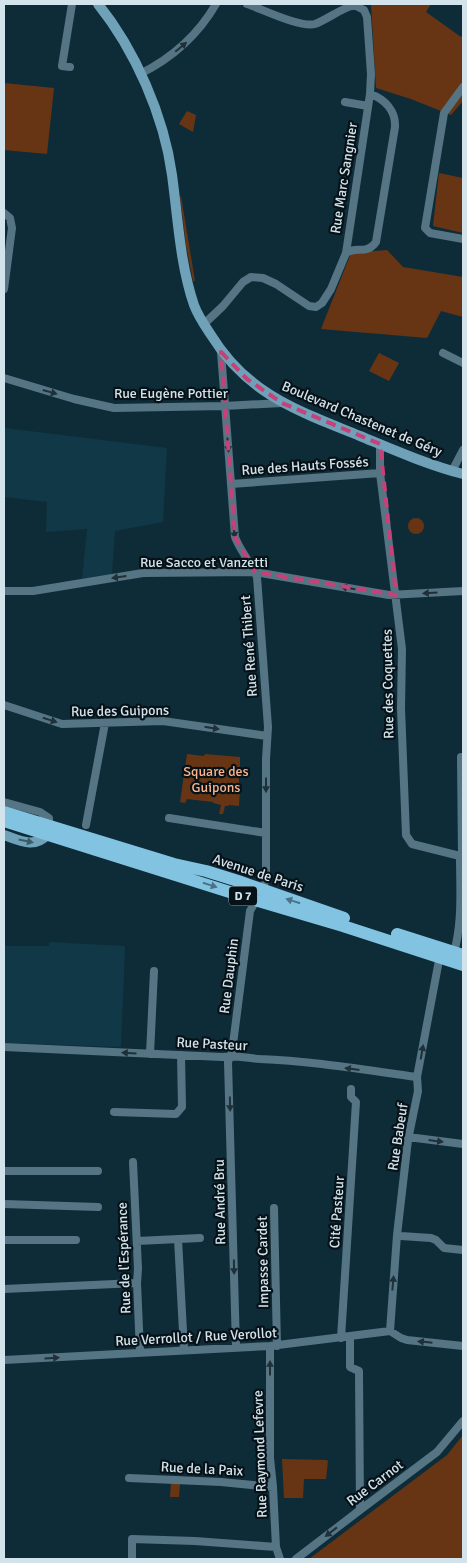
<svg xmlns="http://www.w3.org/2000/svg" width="467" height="1563" viewBox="0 0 467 1563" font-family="Signika,sans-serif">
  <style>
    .built { fill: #103846 }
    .green { fill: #673514 }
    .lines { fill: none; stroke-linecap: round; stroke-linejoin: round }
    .street { stroke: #567584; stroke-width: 8 }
    .secondary { stroke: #6fa1b9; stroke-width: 10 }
    .primary { stroke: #81c3e1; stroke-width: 12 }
    .oneway { fill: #1f3038 }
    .oneway2 { fill: #3b5a68 }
    .oneway3 { fill: #4a7387 }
    .marked { fill: none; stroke: #c54178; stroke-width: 4; stroke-dasharray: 10 6; stroke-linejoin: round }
    .labels { text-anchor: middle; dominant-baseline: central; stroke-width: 4.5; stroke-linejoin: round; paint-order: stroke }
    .shield { fill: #071218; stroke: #96a4ac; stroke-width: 1 }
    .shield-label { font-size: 12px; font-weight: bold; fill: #d3e3eb }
    .street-label { font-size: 14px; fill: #d3e3eb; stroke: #071218 }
    .park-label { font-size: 14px; fill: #fbb48b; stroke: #071218 }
  </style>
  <rect width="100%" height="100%" fill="#0e2c38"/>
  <!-- built -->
  <path class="built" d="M5,428L167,448L163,522L115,531L112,575L82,579L87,529L46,532L47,502L4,497Z
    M49,942L125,946L121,1047L4,1043V946H49Z"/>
  <!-- green -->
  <path class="green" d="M371,4H431L426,12L461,37L463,34V101L451,115L411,99L376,88Z
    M4,83L54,88L47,154L4,150Z
    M187,111L196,115L193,132L179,124Z
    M439,173L463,178V233L433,226Z
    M181,196L195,281H193L186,245L180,197Z
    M387,250L403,267L463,277V317L441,311L427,338L321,329L351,253Z
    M379,353L399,363L389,381L369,371Z
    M408 526a8 8 0 1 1 16 0a8 8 0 1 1-16 0Z
    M187,754L204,756L205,754L240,757V770H242L241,772H239V785L241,786V788H240L239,806L229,805L228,806H225L223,814H219L221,805L213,803V802L187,799L185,803L180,802Z
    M463,1435V1559H309L447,1455Z
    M282,1459L326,1460L328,1461L326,1479H304L303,1498H284Z
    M171,1483L180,1484L179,1497H170Z"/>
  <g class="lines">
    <!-- street -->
    <path class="street" d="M247,4C262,9 300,28 315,24C328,19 340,9 354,5
      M70,67L62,66L72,4
      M140,74C172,58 198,35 216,4
      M463,87L444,113L425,228L430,233L463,239
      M345,102L368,106
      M4,213L10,218L12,228L4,289
      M346,253C356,246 367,255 376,242L395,127C396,111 385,99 370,94
      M204,324L223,306L243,282L251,277L263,278L276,284L309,306L316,307L322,303L331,289L346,253L370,94L371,74L367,17L364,10L354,5
      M221,352L235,537C240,551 251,562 257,577L268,727L266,759V879L262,890L250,911L232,1052L228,1062L236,1347
      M443,353L463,363
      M4,378L74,399L114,408L224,406L282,403
      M380,444V473L402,649L401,708L406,835L412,844L460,856L463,855
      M452,471L463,450
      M231,484L380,473
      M4,591H33L143,573L255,572L389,595L463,591
      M4,705L62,724L163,721L267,736
      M461,757L462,856
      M4,802L40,812L49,818V826
      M169,818L266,833
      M86,825L105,723
      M453,956C463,923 460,890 460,856
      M4,1047L222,1057C234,1055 247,1058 260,1059C313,1061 365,1070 417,1077
      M150,1054L154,971
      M114,1112L176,1114L182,1107L181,1055
      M408,1137L463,1144
      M133,1162L138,1269L137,1283L140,1352
      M4,1171H98
      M4,1204L98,1207
      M274,1208L277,1346
      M401,1236L431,1238L436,1240L444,1248L463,1250
      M178,1239L184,1350
      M4,1240H76
      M137,1241L200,1238
      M4,1289L137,1283
      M390,1331L397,1235L408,1140L418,1091L417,1077L440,955
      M390,1331L401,1338L407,1340L463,1346
      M350,1337V1367L359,1371L360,1510
      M341,1338L356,1102L351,1097V1089
      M270,1346V1458L273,1487L276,1547L280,1559
      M4,1360L270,1346L390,1331
      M129,1478L221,1482L273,1487
      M132,1559V1539L195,1541L276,1547
      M296,1559L360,1510L437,1452L463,1421"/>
    <!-- secondary -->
    <path class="secondary" d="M98,4C135,50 164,116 172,175C178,219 180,264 194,305C198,316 205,326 211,335C248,395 299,411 360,436C394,450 428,465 463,474
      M4,835C19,840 34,849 47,835"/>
    <!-- primary -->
    <path class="primary" d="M4,812L174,864L206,871L238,881L344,918
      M4,821L255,900L343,926L463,965
      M397,934L463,955"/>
  </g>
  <!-- one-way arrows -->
  <defs><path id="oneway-solid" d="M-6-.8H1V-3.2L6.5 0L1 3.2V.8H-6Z" transform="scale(1.25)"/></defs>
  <g class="oneway">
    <use href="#oneway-solid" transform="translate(181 47) rotate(-40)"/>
    <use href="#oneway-solid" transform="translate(50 392) rotate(16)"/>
    <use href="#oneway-solid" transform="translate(228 445) rotate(85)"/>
    <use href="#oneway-solid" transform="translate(234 531) rotate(82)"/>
    <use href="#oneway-solid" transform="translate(119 577) rotate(172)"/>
    <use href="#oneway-solid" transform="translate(348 588) rotate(-170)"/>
    <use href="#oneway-solid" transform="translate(430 593) rotate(176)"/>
    <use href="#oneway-solid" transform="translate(50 720) rotate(17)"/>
    <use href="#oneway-solid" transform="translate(212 728) rotate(9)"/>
    <use href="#oneway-solid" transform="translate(266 785) rotate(90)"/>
    <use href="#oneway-solid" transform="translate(422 1052) rotate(-80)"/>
    <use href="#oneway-solid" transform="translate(129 1053) rotate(-177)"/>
    <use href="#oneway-solid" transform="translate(352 1069) rotate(-173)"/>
    <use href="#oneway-solid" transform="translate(230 1104) rotate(89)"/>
    <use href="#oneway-solid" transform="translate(436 1141) rotate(7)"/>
    <use href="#oneway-solid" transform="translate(234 1267) rotate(89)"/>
    <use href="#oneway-solid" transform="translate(393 1283) rotate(-85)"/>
    <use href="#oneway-solid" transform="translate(425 1342) rotate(-174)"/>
    <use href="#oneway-solid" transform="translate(52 1358) rotate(-3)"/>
    <use href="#oneway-solid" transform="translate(270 1368) rotate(-90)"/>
    <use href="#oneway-solid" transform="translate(331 1532) rotate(142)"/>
  </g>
  <use class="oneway2" href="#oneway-solid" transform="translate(26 841) rotate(12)"/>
  <g class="oneway3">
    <use href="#oneway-solid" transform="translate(210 885) rotate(18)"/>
    <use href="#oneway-solid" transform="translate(293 901) rotate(-162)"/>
  </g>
  <!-- marked area -->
  <path class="marked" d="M221,352L247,379L282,403L380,444L396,595L255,572L235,537Z"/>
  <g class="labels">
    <!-- shield labels -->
    <rect class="shield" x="229" y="886.5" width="28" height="19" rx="4"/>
    <g class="shield-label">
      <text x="243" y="896">D 7</text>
    </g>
    <!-- street labels -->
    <g class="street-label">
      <text transform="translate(344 178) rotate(-81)">Rue Marc Sangnier</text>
      <text x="171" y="393">Rue Eugène Pottier</text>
      <text transform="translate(362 419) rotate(23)">Boulevard Chastenet de Géry</text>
      <text transform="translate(305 466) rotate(-4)">Rue des Hauts Fossés</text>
      <text x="204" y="562">Rue Sacco et Vanzetti</text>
      <text transform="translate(249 646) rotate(-94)">Rue René Thibert</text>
      <text transform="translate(388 684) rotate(-91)">Rue des Coquettes</text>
      <text transform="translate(120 711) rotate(-1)">Rue des Guipons</text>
      <text transform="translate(258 873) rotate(18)">Avenue de Paris</text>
      <text transform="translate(229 976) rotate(-83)">Rue Dauphin</text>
      <text transform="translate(212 1044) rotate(3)">Rue Pasteur</text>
      <text transform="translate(398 1137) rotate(-81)">Rue Babeuf</text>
      <text transform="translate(220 1202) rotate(-91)">Rue André Bru</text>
      <text transform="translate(337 1212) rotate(-86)">Cité Pasteur</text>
      <text transform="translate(124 1258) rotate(-92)">Rue de l'Espérance</text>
      <text transform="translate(263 1262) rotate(-91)">Impasse Cardet</text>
      <text transform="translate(196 1337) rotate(-3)">Rue Verrollot / Rue Verollot</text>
      <text transform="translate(260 1454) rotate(-92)">Rue Raymond Lefevre</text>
      <text transform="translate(202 1469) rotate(3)">Rue de la Paix</text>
      <text transform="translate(375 1483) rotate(-37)">Rue Carnot</text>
    </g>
    <!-- park labels -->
    <g class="park-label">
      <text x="216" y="771">Square des<tspan x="216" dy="16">Guipons</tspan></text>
    </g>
  </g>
  <!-- border -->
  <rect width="467" height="1563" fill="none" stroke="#d3e3eb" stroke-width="10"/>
</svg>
